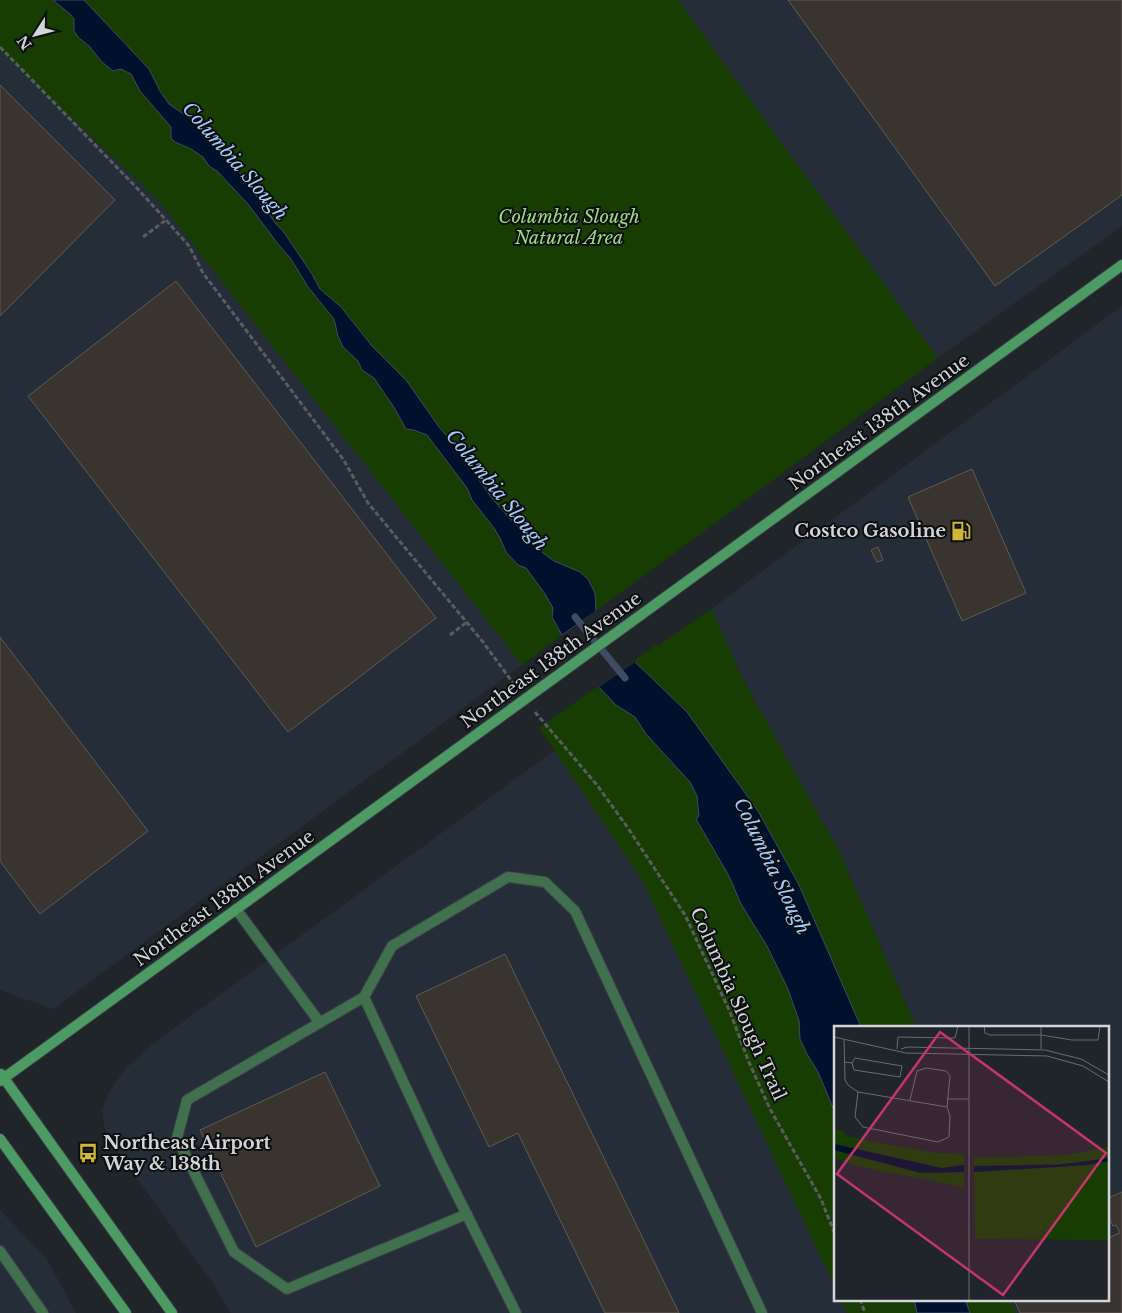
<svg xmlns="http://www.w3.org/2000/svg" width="1122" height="1313" viewBox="0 0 1122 1313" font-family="'Libre Baskerville',serif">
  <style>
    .built { fill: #252e38 }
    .green { fill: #183d03 }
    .water { fill: #00112d; stroke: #3f4c61 }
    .pier { fill: #20252a }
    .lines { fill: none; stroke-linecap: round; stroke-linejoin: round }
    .stream { stroke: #3f4c61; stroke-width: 7 }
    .building { fill: #39342f; stroke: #615b55 }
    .lane-casing { stroke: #3d4146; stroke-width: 12 }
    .secondary-casing { stroke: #3d4146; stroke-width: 12 }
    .path { stroke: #595d62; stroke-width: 3; stroke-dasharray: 5 2.5; stroke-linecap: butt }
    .lane { stroke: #41704e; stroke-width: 10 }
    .secondary { stroke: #4c9b65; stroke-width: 10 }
    .labels { text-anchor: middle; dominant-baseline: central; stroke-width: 4; stroke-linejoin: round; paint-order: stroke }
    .park-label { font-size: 18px; font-style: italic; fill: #9bdb80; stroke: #0c0e10 }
    .street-label { font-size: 18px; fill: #d3d6d9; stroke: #0c0e10 }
    .poi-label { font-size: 18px; font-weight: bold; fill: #d3d6d9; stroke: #0c0e10; text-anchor: end }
    .water-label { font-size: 19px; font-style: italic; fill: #a2cbfc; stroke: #0c0e10 }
    .inset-road { fill: none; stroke: #686c70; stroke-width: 1 }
    .view { fill: #c5346e; fill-opacity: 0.15; stroke: #c5346e; stroke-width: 2.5 }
    .inset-edge { fill: none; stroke: #d3d6d9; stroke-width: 2.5 }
  </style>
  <rect width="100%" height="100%" fill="#20252a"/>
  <!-- built -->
  <path class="built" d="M678,0H1122V226L938,358Z
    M0,50L159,201L522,665L53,1009L0,990Z
    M1122,306V1313H1016L1010,1299H1108V1027H916L840,853L746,685L711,609Z
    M555,750L641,878L803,1216L836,1289V1299H841L847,1313H231L214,1285L122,1158L105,1129L102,1111L107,1095L126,1068L154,1043Z
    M0,1210L46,1258L76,1313H0Z"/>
  <!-- green -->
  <path class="green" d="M0,0H52L70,14L74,19L73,24L79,38L121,69L131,74L140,91L171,127L170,134L180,145L191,149L203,157L209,166L217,171L248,204L278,244L291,259L308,287L334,319L338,336L343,347L358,361L362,370L374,378L395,409L406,429L427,435L467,488L472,500L494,528L500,538L506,552L518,565L526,568L545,594L553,608L552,617L562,635L522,665L159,201L0,50Z
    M84,0H678L938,358L596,611L595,593L580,572L554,561L531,544L523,531L509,518L491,497L455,446L387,360L372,346L341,307L320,289L312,274L283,231L276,224L232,162L218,145L192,120L169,104L160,91L149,69Z
    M711,609L746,685L840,853L916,1027H861L799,885L758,811L687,712L634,661L657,644L658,646Z
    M598,686L616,705L635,717L646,734L690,782L697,796L700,816L696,819L729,876L741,904L767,946L788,989L799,1021L800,1039L807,1054L818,1072L836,1115V1289L641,878L539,728Z
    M841,1299H914L917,1313H847Z
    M965,1299H1010L1016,1313H970Z"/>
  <!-- water -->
  <path class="water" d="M53,0H84L149,69L160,91L169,104L192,120L218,145L232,162L276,224L283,231L312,274L320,289L341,307L372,346L406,380L439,427L455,446L491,497L509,518L523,531L531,544L554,561L580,572L588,579L595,593L596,611L562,635L552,617L553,608L545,594L526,568L518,565L506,552L500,538L494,528L472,500L467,488L427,435L414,430L406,429L395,409L374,378L362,370L358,361L343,347L338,336L334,319L308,287L291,259L278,244L248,204L217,171L209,166L203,157L191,149L175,142L171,138V127L140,91L131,74L121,69L113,71L102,62L89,46L79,38L74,31V19L70,14Z
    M634,661L687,712L758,811L799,885L861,1027H836V1115L818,1072L807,1054L800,1039L799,1021L788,989L767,946L741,904L729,876L696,819L699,816L697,796L690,782L646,734L635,717L616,705L598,686Z
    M914,1299H965L970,1313H917Z"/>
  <!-- pier -->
  <path class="pier" d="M598,609L597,613L563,637H560Z
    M632,659L637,661L597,689L596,687V684Z"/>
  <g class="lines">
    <!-- stream -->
    <path class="stream" d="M575,617L625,678"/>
  </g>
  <!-- building -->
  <path class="building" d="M788,0H1122V195L995,286Z
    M0,85L115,200L0,316Z
    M176,281L436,618L288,732L28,396Z
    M972,469L1026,593L962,621L908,497Z
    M878,547L883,560L877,562L871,550Z
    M0,637L148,831L40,914L0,861Z
    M505,954L679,1313H605L518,1133L489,1147L416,996Z
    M325,1072L380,1186L256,1247L200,1130Z
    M1122,1192V1313H1020L1014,1299H1108V1238L1120,1233L1116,1225L1113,1226L1108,1215V1198Z"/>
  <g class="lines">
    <defs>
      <path id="lane" d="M236,909L320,1023
        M364,997L187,1100L177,1138L234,1252L287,1289L467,1214
        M0,1251L43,1313
        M516,1313L439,1159L364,997L392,946L508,877L545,882L575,911L762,1313"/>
      <path id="secondary" d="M1,1074L172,1313
        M0,1081L1122,265
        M0,1139L126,1313"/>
    </defs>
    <!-- lane casing -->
    <use href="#lane" class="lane-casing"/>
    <!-- secondary casing -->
    <use href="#secondary" class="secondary-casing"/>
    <!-- path -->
    <path class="path" d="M0,47L134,185L166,220L189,246L203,273L343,459L368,503L483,642L516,687
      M143,237L166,220
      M450,635L467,622
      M535,712L597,785L628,828L685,915L730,1012L748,1060L770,1109L821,1199L836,1237
      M860,1299L865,1313"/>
    <!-- lane -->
    <use href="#lane" class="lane"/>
    <!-- secondary -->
    <use href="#secondary" class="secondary"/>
  </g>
  <!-- icons -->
  <defs>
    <symbol id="fuel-bare" viewBox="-9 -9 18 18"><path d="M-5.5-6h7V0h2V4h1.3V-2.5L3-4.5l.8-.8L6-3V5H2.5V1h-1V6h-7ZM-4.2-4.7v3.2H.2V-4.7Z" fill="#d1b736" stroke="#0c0e10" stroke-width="2.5" paint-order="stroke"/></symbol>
    <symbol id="bus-bare" viewBox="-9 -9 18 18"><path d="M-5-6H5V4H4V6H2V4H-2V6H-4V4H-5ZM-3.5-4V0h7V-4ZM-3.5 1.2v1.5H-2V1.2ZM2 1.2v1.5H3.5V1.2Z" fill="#d1b736" stroke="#0c0e10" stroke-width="2.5" paint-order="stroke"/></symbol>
  </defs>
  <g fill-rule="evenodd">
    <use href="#fuel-bare" x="947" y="517" width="28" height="28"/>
    <use href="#bus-bare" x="74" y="1139" width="28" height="28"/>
  </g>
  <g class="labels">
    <!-- park labels -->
    <g class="park-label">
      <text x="569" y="217">Columbia Slough<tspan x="569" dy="21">Natural Area</tspan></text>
    </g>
    <!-- street labels -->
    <g class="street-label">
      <text transform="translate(879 422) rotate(-36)">Northeast 138th Avenue</text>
      <text transform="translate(551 660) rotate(-36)">Northeast 138th Avenue</text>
      <text transform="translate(224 898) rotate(-36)">Northeast 138th Avenue</text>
      <text transform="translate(738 1004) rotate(66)">Columbia Slough Trail</text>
    </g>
    <!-- poi labels -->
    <g class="poi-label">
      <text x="946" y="531">Costco Gasoline</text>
      <text x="103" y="1143" text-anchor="start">Northeast Airport<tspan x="103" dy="21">Way &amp; 138th</tspan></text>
    </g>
    <!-- water labels -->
    <g class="water-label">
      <text transform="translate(235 161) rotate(49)">Columbia Slough</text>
      <text transform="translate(497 490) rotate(51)">Columbia Slough</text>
      <text transform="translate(772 866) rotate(64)">Columbia Slough</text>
    </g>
  </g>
  <!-- overview -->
  <g transform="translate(834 1026)">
    <rect width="275" height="275" fill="#20252a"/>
    <path d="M0,104H8L13,110L45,117L102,127L130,128V139L107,142L0,118ZM275,121V132L251,137L140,140V132L232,129ZM0,124L87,147L130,146V161L27,141L0,132ZM275,135V214L141,213L140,146Z" fill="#183d03"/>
    <path d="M0,118L108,142L130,139V146L87,147L0,124ZM275,132V135L254,139L140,146V140L223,139Z" fill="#00112d"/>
    <path class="inset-road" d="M135,0V275M150,0L151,7L156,9H207V0M0,11L72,27L213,30L249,40L275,56M10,13L11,54L14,59L24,66L113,81L116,90L115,111L104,116L29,101L21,91L24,66M63,23L64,11L121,12L124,0M67,23L73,21L211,24L247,33L275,49M207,23V9L238,14H264L266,0M10,36L18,37L21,32L68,40L66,51L20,44L18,37M113,73H135M76,74L83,45L92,42L112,45L116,50L113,81"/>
    <path class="view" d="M106,6L272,127L169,269L3,148Z"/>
    <rect width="275" height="275" class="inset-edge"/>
  </g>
  <!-- north arrow -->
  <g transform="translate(35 35) rotate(234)" stroke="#0c0e10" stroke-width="4" paint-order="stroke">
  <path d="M0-4L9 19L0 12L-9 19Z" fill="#d3d6d9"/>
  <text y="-8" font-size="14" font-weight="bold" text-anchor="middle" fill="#d3d6d9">N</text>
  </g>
</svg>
